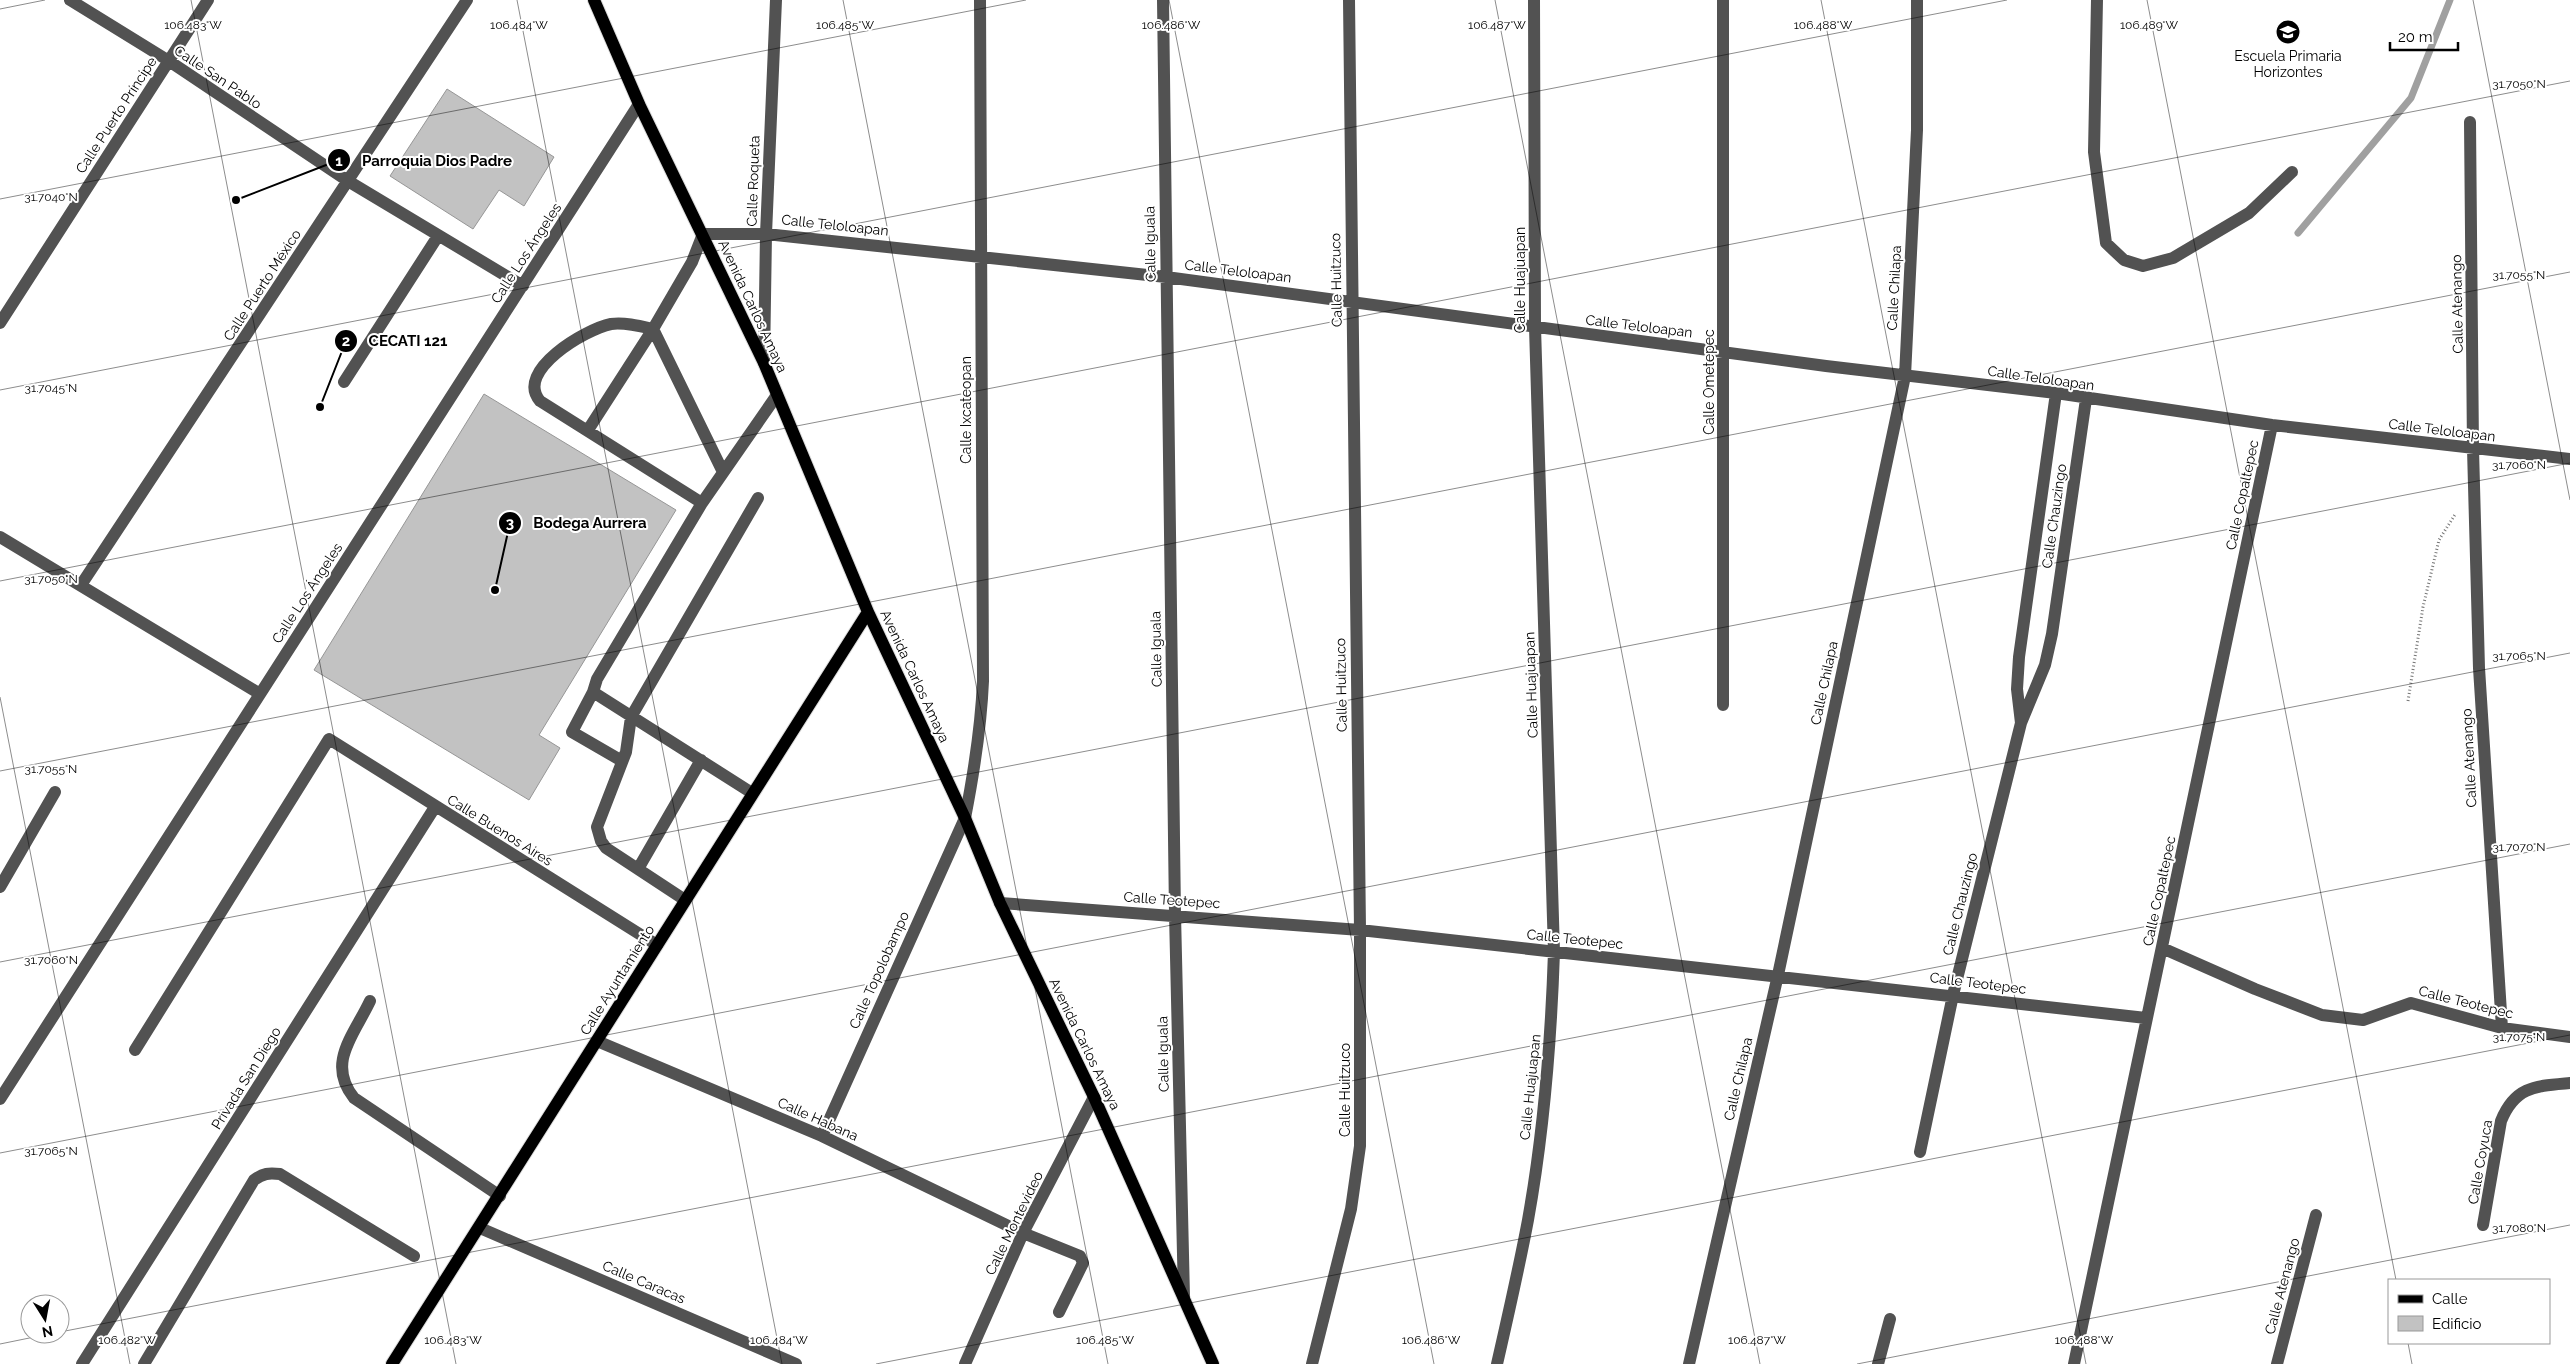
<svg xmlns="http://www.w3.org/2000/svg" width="2570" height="1364" viewBox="0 0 2570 1364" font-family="Raleway,sans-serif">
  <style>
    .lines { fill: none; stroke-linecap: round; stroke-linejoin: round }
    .stream { stroke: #a0a0a0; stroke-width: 7 }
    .building { fill: #c2c2c2; stroke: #969696 }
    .major-casing { stroke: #dbdbdb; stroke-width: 14 }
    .path { stroke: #747474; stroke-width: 3; stroke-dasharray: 1 2.5; stroke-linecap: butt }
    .minor { stroke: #525252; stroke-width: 12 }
    .major { stroke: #000; stroke-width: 12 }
    .ticks { fill: none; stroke: #000; stroke-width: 1; stroke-opacity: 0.45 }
    .labels { text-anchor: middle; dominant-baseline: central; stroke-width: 4; stroke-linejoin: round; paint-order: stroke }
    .poi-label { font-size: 14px; fill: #000; stroke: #fff }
    .street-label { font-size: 14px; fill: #000; stroke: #fff }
    .ticks-label { font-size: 12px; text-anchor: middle; fill: #000; stroke: #fff; stroke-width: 4; stroke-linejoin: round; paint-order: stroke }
    .leader { fill: none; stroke: #000; stroke-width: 2 }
    .callout-dot { fill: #000; stroke: #fff; stroke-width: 2 }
    .mark-label { font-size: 15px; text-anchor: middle; font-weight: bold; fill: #fff }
    .callout-label { font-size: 15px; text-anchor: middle; font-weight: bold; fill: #000; stroke: #fff; stroke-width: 4; stroke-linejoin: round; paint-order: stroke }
  </style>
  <rect width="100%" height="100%" fill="#fff"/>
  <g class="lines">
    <!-- stream -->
    <path class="stream" d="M2298,233L2411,98L2450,0"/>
  </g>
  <!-- building -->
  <path class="building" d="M447,89L554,157L524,206L499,190L473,229L390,176Z
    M484,394L676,510L539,735L560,748L529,800L314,670Z"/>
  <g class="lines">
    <defs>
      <path id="major" d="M594,0L639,104L764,363L868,612L965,818L1000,903L1094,1097L1213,1364
        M392,1364L868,612"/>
    </defs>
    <!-- major casing -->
    <use href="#major" class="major-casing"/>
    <!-- path -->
    <path class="path" d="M2408,701L2423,607L2439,540L2456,513"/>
    <!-- minor -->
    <path class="minor" d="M70,0L169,61L348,181L523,286
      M1163,0L1175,914L1184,1297
      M2097,0L2094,152L2106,243L2124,260L2143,266L2173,258L2249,213L2292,172
      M2470,122L2473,449L2479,668L2502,1028
      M0,323L208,0
      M764,363L766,234L776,0
      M344,382L438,236
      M588,430L653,329L723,472
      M702,503L540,401C514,371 586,329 611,324C624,322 640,326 653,329L692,262L703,234H766L1166,277L1826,366L2056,393L2272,425L2570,459
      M0,537L260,694
      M81,585L467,0
      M593,692L572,732L622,761
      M1723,705V0
      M2021,723L2017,689L2019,657L2056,393
      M752,793L593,692L597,679L702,503L777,395
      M638,869L701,760
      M0,887L55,792
      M685,900L606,848L601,841L597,827L626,752L631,717L758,498
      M1000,903L1360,930L2146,1018
      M2162,948L2255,989L2322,1015L2363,1020L2411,1003L2502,1028L2570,1037
      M370,1001C354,1035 326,1063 354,1098L500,1196
      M597,1041L822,1136L1023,1233L1080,1256L1083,1263L1059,1312
      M135,1050L329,739L657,945
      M0,1099L639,104
      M822,1136L965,818C974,772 981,728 983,681L980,0
      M1920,1152L1953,995L2021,723L2045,665L2052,634L2086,399
      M2483,1225L2501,1121C2515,1086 2536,1086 2570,1083
      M480,1228L796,1364
      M82,1364L435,807
      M144,1364L254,1180C263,1173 269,1173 280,1174L414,1256
      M965,1364L1023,1233L1094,1097
      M1312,1364L1351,1209L1360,1146V930L1349,0
      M1497,1364C1508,1316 1519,1268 1528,1220C1544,1131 1551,1042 1554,952L1535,327L1534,0
      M1689,1364L1778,975L1905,376L1917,130V0
      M1878,1364L1890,1319
      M2074,1364L2272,425
      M2277,1364L2316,1215"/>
    <!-- major -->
    <use href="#major" class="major"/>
  </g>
  <!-- ticks -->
  <path class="ticks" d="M191,0L456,1364M517,0L782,1364M843,0L1108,1364M1169,0L1434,1364M1495,0L1760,1364M1821,0L2086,1364M2147,0L2396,1280M2473,0L2570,500M0,9L45,0M0,199L1026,0M0,390L2007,0M0,581L2570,81M0,697L130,1364M0,771L2570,272M0,962L2570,463M0,1153L2570,653M60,1332L2570,844M2408,1343L2412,1364M0,1344L49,1334M876,1364L2570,1035M1857,1364L2570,1225"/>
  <!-- icons -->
  <defs>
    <symbol id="school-disc" viewBox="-11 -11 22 22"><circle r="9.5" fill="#000" stroke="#fff"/><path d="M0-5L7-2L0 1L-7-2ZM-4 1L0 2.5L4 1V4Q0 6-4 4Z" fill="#fff"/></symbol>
  </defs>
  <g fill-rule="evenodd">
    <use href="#school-disc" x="2274" y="18" width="28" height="28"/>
  </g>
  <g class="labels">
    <!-- poi labels -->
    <g class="poi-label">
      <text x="2288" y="56">Escuela Primaria<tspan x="2288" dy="16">Horizontes</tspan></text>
    </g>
    <!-- street labels -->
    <g class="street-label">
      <text transform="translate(218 77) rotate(34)">Calle San Pablo</text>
      <text transform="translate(116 115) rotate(-57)">Calle Puerto Príncipe</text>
      <text transform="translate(753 181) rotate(-88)">Calle Roqueta</text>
      <text transform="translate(835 225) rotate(6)">Calle Teloloapan</text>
      <text transform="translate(1150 244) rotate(-91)">Calle Iguala</text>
      <text transform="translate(526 253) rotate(-57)">Calle Los Ángeles</text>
      <text transform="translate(1238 271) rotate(7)">Calle Teloloapan</text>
      <text transform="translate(1336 280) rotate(-91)">Calle Huitzuco</text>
      <text transform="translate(1520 280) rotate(-90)">Calle Huajuapan</text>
      <text transform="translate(262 285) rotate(-57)">Calle Puerto México</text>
      <text transform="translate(1894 288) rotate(-87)">Calle Chilapa</text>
      <text transform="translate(2457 304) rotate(-91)">Calle Atenango</text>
      <text transform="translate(753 306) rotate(65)">Avenida Carlos Amaya</text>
      <text transform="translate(1639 326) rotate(7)">Calle Teloloapan</text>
      <text transform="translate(2041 378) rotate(8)">Calle Teloloapan</text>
      <text transform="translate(1709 382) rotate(-90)">Calle Ometepec</text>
      <text transform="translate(966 410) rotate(-90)">Calle Ixcateopan</text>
      <text transform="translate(2442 430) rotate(7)">Calle Teloloapan</text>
      <text transform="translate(2242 495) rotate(-78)">Calle Copaltepec</text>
      <text transform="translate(2054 516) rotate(-82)">Calle Chauzingo</text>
      <text transform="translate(307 593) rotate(-57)">Calle Los Ángeles</text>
      <text transform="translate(1156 649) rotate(-91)">Calle Iguala</text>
      <text transform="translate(915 676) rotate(65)">Avenida Carlos Amaya</text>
      <text transform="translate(1824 683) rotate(-78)">Calle Chilapa</text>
      <text transform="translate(1341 685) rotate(-91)">Calle Huitzuco</text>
      <text transform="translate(1531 685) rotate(-92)">Calle Huajuapan</text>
      <text transform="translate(2469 758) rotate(-93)">Calle Atenango</text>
      <text transform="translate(500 830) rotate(32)">Calle Buenos Aires</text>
      <text transform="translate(2159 891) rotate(-78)">Calle Copaltepec</text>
      <text transform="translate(1172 900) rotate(4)">Calle Teotepec</text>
      <text transform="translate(1960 904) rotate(-76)">Calle Chauzingo</text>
      <text transform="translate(1575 939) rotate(6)">Calle Teotepec</text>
      <text transform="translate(879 970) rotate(-66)">Calle Topolobampo</text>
      <text transform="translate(617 980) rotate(-58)">Calle Ayuntamiento</text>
      <text transform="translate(1978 983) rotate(7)">Calle Teotepec</text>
      <text transform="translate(2466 1002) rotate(14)">Calle Teotepec</text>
      <text transform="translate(1085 1044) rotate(64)">Avenida Carlos Amaya</text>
      <text transform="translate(1163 1054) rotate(-91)">Calle Iguala</text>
      <text transform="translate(246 1078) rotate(-58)">Privada San Diego</text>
      <text transform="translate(1738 1079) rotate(-77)">Calle Chilapa</text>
      <text transform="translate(1530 1087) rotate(-84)">Calle Huajuapan</text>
      <text transform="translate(1345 1090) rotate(-90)">Calle Huitzuco</text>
      <text transform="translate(818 1119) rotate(24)">Calle Habana</text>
      <text transform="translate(2480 1162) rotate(-80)">Calle Coyuca</text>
      <text transform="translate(1014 1223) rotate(-64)">Calle Montevideo</text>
      <text transform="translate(644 1282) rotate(23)">Calle Caracas</text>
      <text transform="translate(2282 1286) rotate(-75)">Calle Atenango</text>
    </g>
  </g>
  <g class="ticks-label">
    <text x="193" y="29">106.483°W</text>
    <text x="519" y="29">106.484°W</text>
    <text x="845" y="29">106.485°W</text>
    <text x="1171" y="29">106.486°W</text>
    <text x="1497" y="29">106.487°W</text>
    <text x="1823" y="29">106.488°W</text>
    <text x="2149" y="29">106.489°W</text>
    <text x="2519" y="88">31.7050°N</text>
    <text x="51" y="201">31.7040°N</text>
    <text x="2519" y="279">31.7055°N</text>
    <text x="51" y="392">31.7045°N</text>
    <text x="2519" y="469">31.7060°N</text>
    <text x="51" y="583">31.7050°N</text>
    <text x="2519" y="660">31.7065°N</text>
    <text x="51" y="773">31.7055°N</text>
    <text x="2519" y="851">31.7070°N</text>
    <text x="51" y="964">31.7060°N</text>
    <text x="2519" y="1041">31.7075°N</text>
    <text x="51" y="1155">31.7065°N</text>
    <text x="2519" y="1232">31.7080°N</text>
    <text x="127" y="1344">106.482°W</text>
    <text x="453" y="1344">106.483°W</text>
    <text x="779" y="1344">106.484°W</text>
    <text x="1105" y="1344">106.485°W</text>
    <text x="1431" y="1344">106.486°W</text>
    <text x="1757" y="1344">106.487°W</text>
    <text x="2084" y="1344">106.488°W</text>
  </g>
  <!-- callouts -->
  <path class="leader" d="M236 200L339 160M320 407L346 341M495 590L510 523"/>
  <g class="callout-dot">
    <circle cx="236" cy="200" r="5"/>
    <circle cx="320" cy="407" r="5"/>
    <circle cx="495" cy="590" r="5"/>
    <circle cx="339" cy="160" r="12"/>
    <circle cx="346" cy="341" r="12"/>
    <circle cx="510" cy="523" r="12"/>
  </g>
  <g class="mark-label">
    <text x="339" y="166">1</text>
    <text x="346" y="346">2</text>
    <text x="510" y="528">3</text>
  </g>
  <g class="callout-label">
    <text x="437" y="166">Parroquia Dios Padre</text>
    <text x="408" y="346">CECATI 121</text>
    <text x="590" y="528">Bodega Aurrera</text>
  </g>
  <!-- legend -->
  <rect x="2388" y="1279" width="162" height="65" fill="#ffffff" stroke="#999999"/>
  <rect x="2398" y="1295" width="25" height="8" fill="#000000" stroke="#999999"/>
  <text x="2432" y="1304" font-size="15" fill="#000000">Calle</text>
  <rect x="2398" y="1316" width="25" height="15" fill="#c2c2c2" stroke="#999999"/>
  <text x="2432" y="1329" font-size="15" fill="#000000">Edificio</text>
  <!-- north arrow -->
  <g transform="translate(45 1319) rotate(169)"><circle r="24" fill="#ffffff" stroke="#999999"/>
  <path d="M0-4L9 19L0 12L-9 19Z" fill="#000000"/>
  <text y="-8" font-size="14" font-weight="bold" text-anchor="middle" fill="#000000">N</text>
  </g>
  <!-- scale -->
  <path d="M2390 42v8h68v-8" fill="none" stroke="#000000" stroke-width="2.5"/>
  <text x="2398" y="42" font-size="15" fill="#000000" stroke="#ffffff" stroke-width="4" paint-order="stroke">20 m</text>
</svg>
